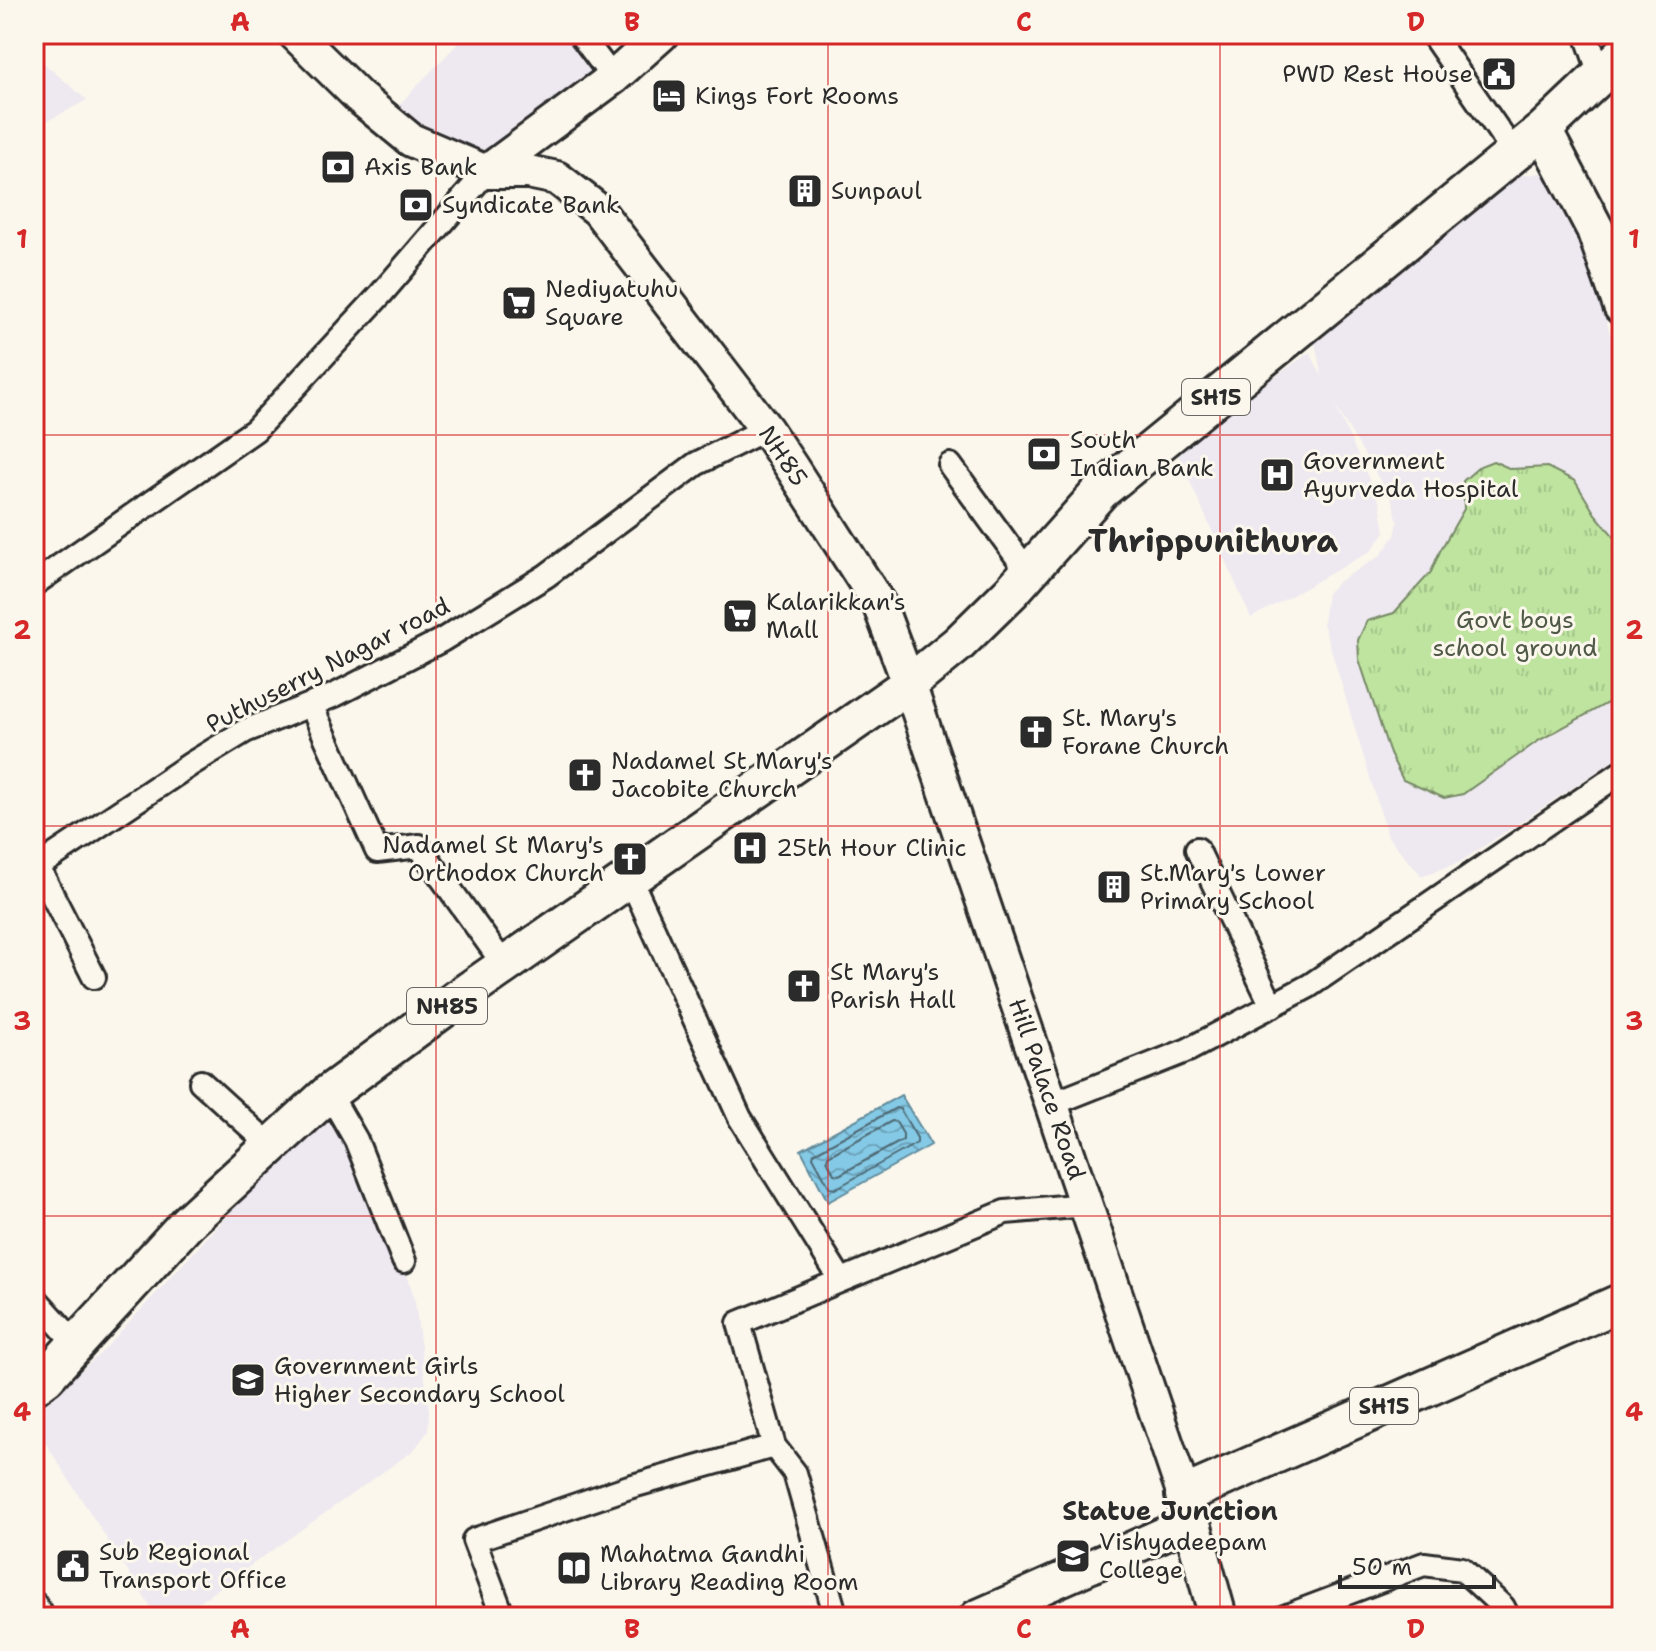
<svg xmlns="http://www.w3.org/2000/svg" width="1656" height="1651" viewBox="0 0 1656 1651" font-family="'Shantell Sans',sans-serif">
  <style>
    .built { fill: #eee8f0 }
    .park { fill: url(#park-tufts); stroke: #758865; stroke-width: 2 }
    .water { fill: url(#water-waves); stroke: #608a9b; stroke-width: 2 }
    .lines { fill: none; stroke-linecap: round; stroke-linejoin: round }
    .shore { stroke: #4f6a75; stroke-width: 2 }
    .street-casing { stroke: #2b2b2b; stroke-width: 28 }
    .secondary-casing { stroke: #2b2b2b; stroke-width: 38 }
    .primary-casing { stroke: #2b2b2b; stroke-width: 42 }
    .street { stroke: #fbf7ec; stroke-width: 22 }
    .secondary { stroke: #fbf7ec; stroke-width: 32 }
    .primary { stroke: #fbf7ec; stroke-width: 36 }
    .grid { fill: none; stroke: #d62828; stroke-width: 2; stroke-opacity: 0.55 }
    .labels { text-anchor: middle; dominant-baseline: central; stroke-width: 6; stroke-linejoin: round; paint-order: stroke }
    .shield { fill: #fbf7ec; stroke: #696865; stroke-width: 2 }
    .shield-label { font-size: 22px; font-weight: bold; fill: #2b2b2b }
    .poi-label { font-size: 24px; fill: #2b2b2b; stroke: #fbf7ec; text-anchor: start }
    .street-label { font-size: 24px; fill: #2b2b2b; stroke: #fbf7ec }
    .park-label { font-size: 24px; fill: #505948; stroke: #fbf7ec }
    .neighbourhood-label { font-size: 26px; font-weight: bold; fill: #2b2b2b; stroke: #fbf7ec }
    .district-label { font-size: 32px; font-weight: bold; fill: #2b2b2b; stroke: #fbf7ec }
    .neatline { fill: none; stroke: #d62828; stroke-width: 3 }
    .grid-label { font-size: 26px; text-anchor: middle; font-weight: bold; fill: #d62828 }
  </style>
  <defs>
    <pattern id="park-tufts" width="24" height="20" patternUnits="userSpaceOnUse" patternTransform="scale(2)"><rect width="24" height="20" fill="#bfe49f"/><path d="M3 7l-1-3M5 7V3M7 7l1-3M15 17l-1-3M17 17v-4M19 17l1-3" fill="none" stroke="#a4c489"/></pattern>
    <pattern id="water-waves" width="16" height="10" patternUnits="userSpaceOnUse" patternTransform="scale(2)"><rect width="16" height="10" fill="#84c9e5"/><path d="M0 5q4-4 8 0t8 0" fill="none" stroke="#6ca3ba"/></pattern>
  </defs>
  <rect width="100%" height="100%" fill="#fbf7ec"/>
  <filter id="ink" filterUnits="userSpaceOnUse"><feTurbulence type="fractalNoise" baseFrequency=".0125" numOctaves="2"/><feDisplacementMap in="SourceGraphic" scale="16" xChannelSelector="R" yChannelSelector="G"/><feConvolveMatrix kernelMatrix="1 2 1 2 8 2 1 2 1" color-interpolation-filters="sRGB"/></filter>
  <g filter="url(#ink)">
    <!-- built -->
    <path class="built" d="M467,34H568L600,79L484,161L392,112Z
      M34,55L87,100L34,128Z
      M1542,173L1590,265L1622,375V755L1460,862L1422,876L1388,837L1323,623L1327,593L1338,582L1380,556L1395,536L1398,522L1393,502L1334,404L1380,503L1385,532L1371,551L1251,618L1175,448L1310,352L1322,377L1314,338L1508,177Z
      M332,1116L371,1190L409,1280L415,1302L429,1411L428,1431L414,1450L178,1617H157L43,1439L37,1410L103,1351L250,1191L295,1147Z"/>
    <!-- park -->
    <path class="park" d="M1493,461L1511,469L1547,467L1575,481L1595,514L1622,546V695L1538,741L1463,794L1444,798L1403,780L1390,754L1359,659L1358,640L1367,621L1394,613L1431,572L1440,551L1464,509L1463,481L1480,466Z"/>
    <!-- water -->
    <path class="water" d="M901,1095L931,1145L828,1202L801,1150Z"/>
    <g class="lines">
      <!-- shore -->
      <path class="shore" d="M896,1108L900,1109L917,1138V1143L835,1189L830,1188L813,1157L814,1153Z
        M892,1121L896,1122L903,1134V1140L839,1175L834,1174L827,1160L828,1156Z"/>
      <defs>
        <path id="street" d="M580,34L613,78
          M1432,34L1514,153
          M1586,34L1601,77
          M950,465L1028,572
          M34,584L255,430L381,294L486,172
          M311,705L377,851L419,846L505,966
          M1197,849L1272,1006
          M38,867L94,977
          M34,869L191,764L245,731L335,695L442,640L546,576L696,464L766,429
          M630,878L740,1118L841,1280
          M201,1082L270,1145
          M329,1093L356,1140L404,1261
          M1052,1104L1188,1050L1309,986L1622,772
          M34,1297L76,1344
          M774,1446L795,1473L836,1617
          M34,1603L43,1617
          M503,1617L474,1540L629,1487L774,1446L739,1323L1005,1212L1086,1205
          M1284,1617L1424,1564L1462,1569L1503,1607L1508,1617"/>
        <path id="secondary" d="M295,34L359,97L411,140L486,172H528L557,178L598,210L766,429L792,468L879,604L909,684L1184,1495
          M486,172L613,78L662,34
          M976,1617L1191,1522"/>
        <path id="primary" d="M1543,130L1595,229L1622,306
          M34,1386L46,1377L188,1222L329,1093L458,998L909,684L958,644L1011,592L1101,491L1543,130L1622,55
          M1218,1617L1184,1495L1622,1302"/>
      </defs>
      <!-- street casing -->
      <use href="#street" class="street-casing"/>
      <!-- secondary casing -->
      <use href="#secondary" class="secondary-casing"/>
      <!-- primary casing -->
      <use href="#primary" class="primary-casing"/>
      <!-- street -->
      <use href="#street" class="street"/>
      <!-- secondary -->
      <use href="#secondary" class="secondary"/>
      <!-- primary -->
      <use href="#primary" class="primary"/>
    </g>
  </g>
  <!-- grid -->
  <path class="grid" d="M436,34V1617M828,34V1617M1220,34V1617M34,435H1622M34,826H1622M34,1216H1622"/>
  <!-- icons -->
  <defs>
    <symbol id="civic-square" viewBox="-11 -11 22 22"><rect x="-9" y="-9" width="18" height="18" rx="4" fill="#2b2b2b" stroke="#fbf7ec"/><path d="M-.6-6.5H3V-4.5H.6V-3L4-1V1h2V6H-6V1h2V-1L-.6-3ZM-1.2 2.5V6h2.4V2.5Z" fill="#fff"/></symbol>
    <symbol id="hotel-square" viewBox="-11 -11 22 22"><rect x="-9" y="-9" width="18" height="18" rx="4" fill="#2b2b2b" stroke="#fbf7ec"/><path d="M-6-4.5h1.5V1H6V5H4.5V3h-9V5H-6ZM-4 0a1.8 1.8 0 1 1 3.6 0ZM.5 0V-2.5h3Q6-2.5 6 0Z" fill="#fff"/></symbol>
    <symbol id="bank-square" viewBox="-11 -11 22 22"><rect x="-9" y="-9" width="18" height="18" rx="4" fill="#2b2b2b" stroke="#fbf7ec"/><path d="M-6-4H6V4H-6ZM0-2.3a2.3 2.3 0 1 0 0 4.6a2.3 2.3 0 1 0 0-4.6Z" fill="#fff"/></symbol>
    <symbol id="building-square" viewBox="-11 -11 22 22"><rect x="-9" y="-9" width="18" height="18" rx="4" fill="#2b2b2b" stroke="#fbf7ec"/><path d="M-4-6H4V6H1V3H-1V6H-4ZM-2.5-4.3h1.7v1.8h-1.7ZM.8-4.3h1.7v1.8H.8ZM-2.5-1h1.7V.8h-1.7ZM.8-1h1.7V.8H.8Z" fill="#fff"/></symbol>
    <symbol id="supermarket-square" viewBox="-11 -11 22 22"><rect x="-9" y="-9" width="18" height="18" rx="4" fill="#2b2b2b" stroke="#fbf7ec"/><path d="M-6-5.5h2.5l.6 2H6L4.5 2H-2.5L-4.4-4H-6ZM-1.5 3.2a1.3 1.3 0 1 0 .1 0ZM3 3.2a1.3 1.3 0 1 0 .1 0Z" fill="#fff"/></symbol>
    <symbol id="hospital-square" viewBox="-11 -11 22 22"><rect x="-9" y="-9" width="18" height="18" rx="4" fill="#2b2b2b" stroke="#fbf7ec"/><path d="M-5-5h3v3.5h4V-5h3V5h-3V1.5h-4V5h-3Z" fill="#fff"/></symbol>
    <symbol id="church-square" viewBox="-11 -11 22 22"><rect x="-9" y="-9" width="18" height="18" rx="4" fill="#2b2b2b" stroke="#fbf7ec"/><path d="M-1.2-6h2.4v3.5h3.3v2.4h-3.3V6h-2.4V-.1h-3.3v-2.4h3.3Z" fill="#fff"/></symbol>
    <symbol id="school-square" viewBox="-11 -11 22 22"><rect x="-9" y="-9" width="18" height="18" rx="4" fill="#2b2b2b" stroke="#fbf7ec"/><path d="M0-5L7-2L0 1L-7-2ZM-4 1L0 2.5L4 1V4Q0 6-4 4Z" fill="#fff"/></symbol>
    <symbol id="university-square" viewBox="-11 -11 22 22"><rect x="-9" y="-9" width="18" height="18" rx="4" fill="#2b2b2b" stroke="#fbf7ec"/><path d="M0-5L7-2L0 1L-7-2ZM-4 1L0 2.5L4 1V4Q0 6-4 4Z" fill="#fff"/></symbol>
    <symbol id="library-square" viewBox="-11 -11 22 22"><rect x="-9" y="-9" width="18" height="18" rx="4" fill="#2b2b2b" stroke="#fbf7ec"/><path d="M-6-4Q-3-5.5-.7-3.5V5Q-3 3-6 4ZM6-4Q3-5.5 .7-3.5V5Q3 3 6 4Z" fill="#fff"/></symbol>
  </defs>
  <g fill-rule="evenodd">
    <use href="#civic-square" x="1479" y="54" width="40" height="40"/>
    <use href="#hotel-square" x="649" y="76" width="40" height="40"/>
    <use href="#bank-square" x="318" y="147" width="40" height="40"/>
    <use href="#building-square" x="785" y="171" width="40" height="40"/>
    <use href="#bank-square" x="396" y="185" width="40" height="40"/>
    <use href="#supermarket-square" x="499" y="283" width="40" height="40"/>
    <use href="#bank-square" x="1024" y="434" width="40" height="40"/>
    <use href="#hospital-square" x="1257" y="455" width="40" height="40"/>
    <use href="#supermarket-square" x="720" y="596" width="40" height="40"/>
    <use href="#church-square" x="1016" y="712" width="40" height="40"/>
    <use href="#church-square" x="565" y="755" width="40" height="40"/>
    <use href="#hospital-square" x="730" y="828" width="40" height="40"/>
    <use href="#church-square" x="610" y="839" width="40" height="40"/>
    <use href="#building-square" x="1094" y="867" width="40" height="40"/>
    <use href="#church-square" x="784" y="966" width="40" height="40"/>
    <use href="#school-square" x="228" y="1360" width="40" height="40"/>
    <use href="#university-square" x="1053" y="1536" width="40" height="40"/>
    <use href="#civic-square" x="53" y="1546" width="40" height="40"/>
    <use href="#library-square" x="554" y="1548" width="40" height="40"/>
  </g>
  <g class="labels">
    <!-- shield labels -->
    <g class="shield">
      <rect x="1182" y="379" width="68" height="36" rx="6"/>
      <rect x="407" y="988" width="80" height="36" rx="6"/>
      <rect x="1350" y="1388" width="68" height="36" rx="6"/>
    </g>
    <g class="shield-label">
      <text x="1216" y="397">SH15</text>
      <text x="447" y="1006">NH85</text>
      <text x="1384" y="1406">SH15</text>
    </g>
    <!-- poi labels -->
    <g class="poi-label">
      <text x="1473" y="74" text-anchor="end">PWD Rest House</text>
      <text x="695" y="96">Kings Fort Rooms</text>
      <text x="364" y="167">Axis Bank</text>
      <text x="831" y="191">Sunpaul</text>
      <text x="442" y="205">Syndicate Bank</text>
      <text x="545" y="289">Nediyatuhu<tspan x="545" dy="28">Square</tspan></text>
      <text x="1070" y="440">South<tspan x="1070" dy="28">Indian Bank</tspan></text>
      <text x="1303" y="461">Government<tspan x="1303" dy="28">Ayurveda Hospital</tspan></text>
      <text x="766" y="602">Kalarikkan's<tspan x="766" dy="28">Mall</tspan></text>
      <text x="1062" y="718">St. Mary's<tspan x="1062" dy="28">Forane Church</tspan></text>
      <text x="611" y="761">Nadamel St Mary's<tspan x="611" dy="28">Jacobite Church</tspan></text>
      <text x="604" y="845" text-anchor="end">Nadamel St Mary's<tspan x="604" dy="28">Orthodox Church</tspan></text>
      <text x="776" y="848">25th Hour Clinic</text>
      <text x="1140" y="873">St.Mary's Lower<tspan x="1140" dy="28">Primary School</tspan></text>
      <text x="830" y="972">St Mary's<tspan x="830" dy="28">Parish Hall</tspan></text>
      <text x="274" y="1366">Government Girls<tspan x="274" dy="28">Higher Secondary School</tspan></text>
      <text x="1099" y="1542">Vishyadeepam<tspan x="1099" dy="28">College</tspan></text>
      <text x="99" y="1552">Sub Regional<tspan x="99" dy="28">Transport Office</tspan></text>
      <text x="600" y="1554">Mahatma Gandhi<tspan x="600" dy="28">Library Reading Room</tspan></text>
    </g>
    <!-- street labels -->
    <g class="street-label">
      <text transform="translate(783 456) rotate(56)">NH85</text>
      <text transform="translate(328 665) rotate(-27)">Puthuserry Nagar road</text>
      <text transform="translate(1047 1089) rotate(71)">Hill Palace Road</text>
    </g>
    <!-- park labels -->
    <g class="park-label">
      <text x="1515" y="620">Govt boys<tspan x="1515" dy="28">school ground</tspan></text>
    </g>
    <!-- neighbourhood labels -->
    <g class="neighbourhood-label">
      <text x="1170" y="1510">Statue Junction</text>
    </g>
    <!-- district labels -->
    <g class="district-label">
      <text x="1213" y="540">Thrippunithura</text>
    </g>
  </g>
  <!-- margin -->
  <rect width="1656" height="1651" fill="none" stroke="#fbf7ec" stroke-width="88"/>
  <!-- scale -->
  <path d="M1340 1575v12h154v-12" fill="none" stroke="#2b2b2b" stroke-width="4"/>
  <text x="1352" y="1575" font-size="24" fill="#2b2b2b" stroke="#fbf7ec" stroke-width="6" paint-order="stroke">50 m</text>
  <rect x="44" y="44" width="1568" height="1563" class="neatline"/>
  <g class="grid-label">
    <text x="240" y="31">A</text>
    <text x="632" y="31">B</text>
    <text x="1024" y="31">C</text>
    <text x="1416" y="31">D</text>
    <text x="22" y="248">1</text>
    <text x="1634" y="248">1</text>
    <text x="22" y="639">2</text>
    <text x="1634" y="639">2</text>
    <text x="22" y="1030">3</text>
    <text x="1634" y="1030">3</text>
    <text x="22" y="1421">4</text>
    <text x="1634" y="1421">4</text>
    <text x="240" y="1638">A</text>
    <text x="632" y="1638">B</text>
    <text x="1024" y="1638">C</text>
    <text x="1416" y="1638">D</text>
  </g>
</svg>
